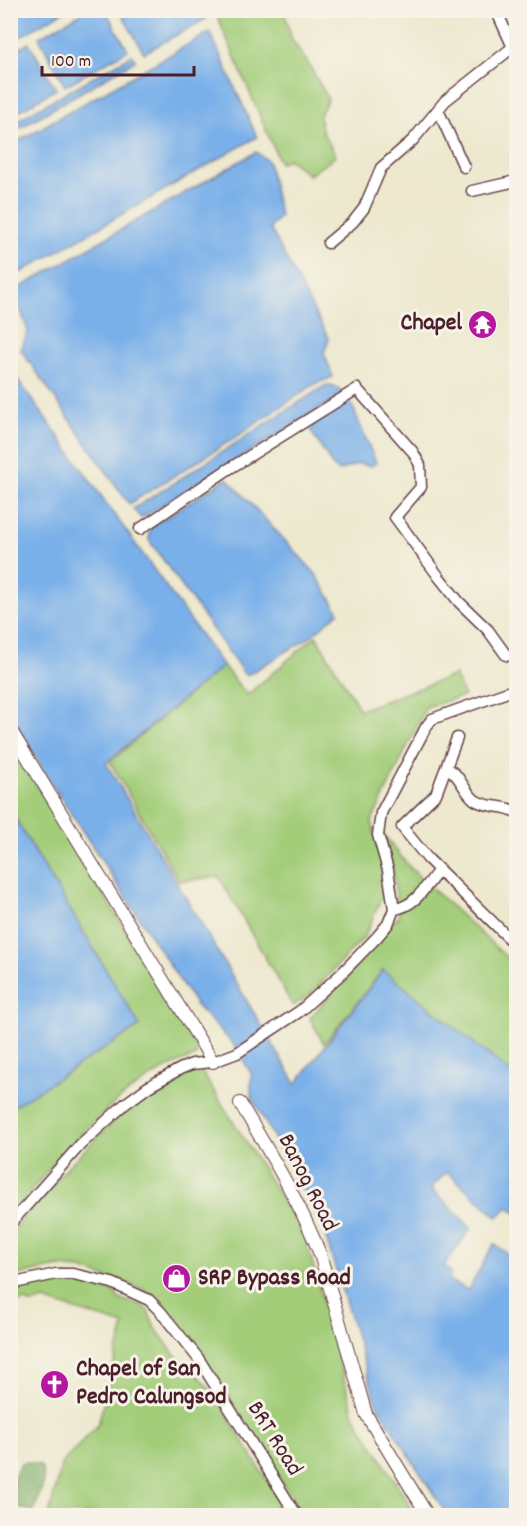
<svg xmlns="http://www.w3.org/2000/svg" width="527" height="1526" viewBox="0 0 527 1526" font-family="Dekko,sans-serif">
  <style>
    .green { fill: #a3cd79; stroke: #767652; stroke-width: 1.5 }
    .forest { fill: #82b069; stroke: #66684a; stroke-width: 1.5 }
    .water { fill: #7ab0e9; stroke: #62688a; stroke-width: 1.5 }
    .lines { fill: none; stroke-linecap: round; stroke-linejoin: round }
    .minor-casing { stroke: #623d43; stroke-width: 13 }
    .tertiary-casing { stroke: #623d43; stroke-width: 14 }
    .minor { stroke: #fff; stroke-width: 10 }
    .tertiary { stroke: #fff; stroke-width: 12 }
    .labels { text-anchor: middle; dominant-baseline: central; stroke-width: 6; stroke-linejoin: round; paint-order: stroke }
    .poi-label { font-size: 24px; font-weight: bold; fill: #4a1f2b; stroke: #f7f3e8; text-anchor: start }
    .street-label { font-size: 24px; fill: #4a1f2b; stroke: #f7f3e8 }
  </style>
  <rect width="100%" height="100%" fill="#f7f3e8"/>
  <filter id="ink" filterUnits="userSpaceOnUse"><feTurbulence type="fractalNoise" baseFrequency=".0167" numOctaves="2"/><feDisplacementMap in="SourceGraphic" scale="12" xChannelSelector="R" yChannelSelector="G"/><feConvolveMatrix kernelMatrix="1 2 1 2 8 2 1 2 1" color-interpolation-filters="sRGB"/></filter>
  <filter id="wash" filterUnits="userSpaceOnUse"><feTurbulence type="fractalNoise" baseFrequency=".008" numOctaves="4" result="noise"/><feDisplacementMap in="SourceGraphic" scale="24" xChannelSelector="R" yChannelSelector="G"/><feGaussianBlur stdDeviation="1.35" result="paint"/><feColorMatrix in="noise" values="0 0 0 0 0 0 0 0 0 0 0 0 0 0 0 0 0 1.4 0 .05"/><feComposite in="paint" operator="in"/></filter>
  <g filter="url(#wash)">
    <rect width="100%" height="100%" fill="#ede8ce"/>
    <!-- green -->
    <path class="green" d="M215,11H284L292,40L308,63L328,99L319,117L323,133L336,156L309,175L288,159L280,163Z
      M316,636L360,710L455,675L464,696L426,707L372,821L386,887L365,936L311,994L293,1006L219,877L179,881L110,762L223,666L247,695Z
      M11,742L197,1048L196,1056C118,1082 61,1153 11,1216L10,1108L140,1026L11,812Z
      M382,833L412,870L516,966V1077L383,970L324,1044L310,1018L399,916L392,867Z
      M200,1069L305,1236L354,1415L416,1515H302L227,1393L161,1302L145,1290L81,1269L59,1267L11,1276V1233L68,1166L130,1106L160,1086Z
      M67,1277L81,1280L113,1291L119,1299L141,1305L148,1311L154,1326L174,1354L195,1372L215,1395L288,1515L49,1514L62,1463L98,1425L124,1325L44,1300L32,1304L24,1300L11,1306V1289L38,1282Z"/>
    <!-- forest -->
    <path class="forest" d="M27,1462L40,1465C49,1478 38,1498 34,1512L11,1505C10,1491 13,1474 21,1463Z"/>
    <!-- water -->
    <path class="water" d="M11,10H64V11L11,42Z
      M85,11H106L128,50L65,86L39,37Z
      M120,11H203L206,19L144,53Z
      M210,32L257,137L18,274L11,248V145Z
      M29,43L56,89L11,116V53Z
      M132,55L136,60L11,133V124Z
      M256,152L268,161L280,216L270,228L329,339L324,353L333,377L315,384L233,439L129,504L21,350L28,331L14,291Z
      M11,370L223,666L106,763L296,1084L383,970L516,1077V1213L508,1207L497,1217L447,1172L431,1188L471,1228L444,1266L451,1273L449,1279L450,1281L468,1290L494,1244L514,1258L516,1257V1515H447L377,1405L322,1225L251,1096V1073L234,1045L195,1004L52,784L11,715Z
      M326,385L338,388L343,394L141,518L133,509Z
      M344,403H351L376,463L371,466L358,464L338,471L332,465L311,431L318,417Z
      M227,478L315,573L339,612L309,638L249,674L245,675L149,540L150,528Z
      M11,812L140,1026L11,1108H10Z"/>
  </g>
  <g filter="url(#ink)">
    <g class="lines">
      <defs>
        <path id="minor" d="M496,10L516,54
          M438,110L464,167
          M472,191L516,181
          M328,243L353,222L364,208L381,168L413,140L445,101L513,47
          M140,529L227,470L357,389L413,452L420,465L421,487L395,517L439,577L459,602L488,630L506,655L516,657
          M457,738L436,794L402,827L428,859L516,945
          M446,768C460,773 463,791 475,800C488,809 504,804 516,812
          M394,909C415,907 426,886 439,870
          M10,1224L81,1144L125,1104L148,1087L180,1069L192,1064L213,1062L237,1053L300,1011L341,974L377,937L388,924L394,909L388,870L378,835L381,813L426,727L432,719L516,689
          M10,1284L56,1274H73L112,1283L149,1300L160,1311L198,1358L297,1516"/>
        <path id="tertiary" d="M10,729L213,1062
          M240,1103C269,1152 299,1200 320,1254L366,1414L428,1516"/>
      </defs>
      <!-- minor casing -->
      <use href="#minor" class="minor-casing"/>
      <!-- tertiary casing -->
      <use href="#tertiary" class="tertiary-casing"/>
      <!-- minor -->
      <use href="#minor" class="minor"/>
      <!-- tertiary -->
      <use href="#tertiary" class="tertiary"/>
    </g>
  </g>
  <!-- icons -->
  <defs>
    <symbol id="temple-disc" viewBox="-11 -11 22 22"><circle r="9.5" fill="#b5179e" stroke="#f7f3e8"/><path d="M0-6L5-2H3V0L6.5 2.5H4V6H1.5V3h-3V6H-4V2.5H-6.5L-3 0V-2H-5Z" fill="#fff"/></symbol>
    <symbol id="shop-disc" viewBox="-11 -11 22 22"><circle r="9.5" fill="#b5179e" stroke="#f7f3e8"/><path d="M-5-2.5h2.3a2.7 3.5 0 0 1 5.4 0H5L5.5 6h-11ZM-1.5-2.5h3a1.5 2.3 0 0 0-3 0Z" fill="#fff"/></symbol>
    <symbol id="church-disc" viewBox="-11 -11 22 22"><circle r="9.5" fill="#b5179e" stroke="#f7f3e8"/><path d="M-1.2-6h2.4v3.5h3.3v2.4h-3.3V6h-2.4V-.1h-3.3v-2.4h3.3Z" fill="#fff"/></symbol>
  </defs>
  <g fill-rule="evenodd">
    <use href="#temple-disc" x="466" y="308" width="33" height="33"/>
    <use href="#shop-disc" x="160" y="1262" width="33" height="33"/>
    <use href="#church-disc" x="38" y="1368" width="33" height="33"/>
  </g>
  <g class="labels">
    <!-- poi labels -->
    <g class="poi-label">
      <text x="462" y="324" text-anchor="end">Chapel</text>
      <text x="198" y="1279">SRP Bypass Road</text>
      <text x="76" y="1370">Chapel of San<tspan x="76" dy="28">Pedro Calungsod</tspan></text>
    </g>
    <!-- street labels -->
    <g class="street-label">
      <text transform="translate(307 1183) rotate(63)">Banog Road</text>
      <text transform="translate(274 1439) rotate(58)">BRT Road</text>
    </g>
  </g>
  <!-- margin -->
  <rect width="527" height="1526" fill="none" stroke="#f7f3e8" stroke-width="36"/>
  <!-- scale -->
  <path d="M42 66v9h152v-9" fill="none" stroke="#4a1f2b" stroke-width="3"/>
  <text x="51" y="66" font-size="18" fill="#4a1f2b" stroke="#f7f3e8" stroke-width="4.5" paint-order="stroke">100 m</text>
</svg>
